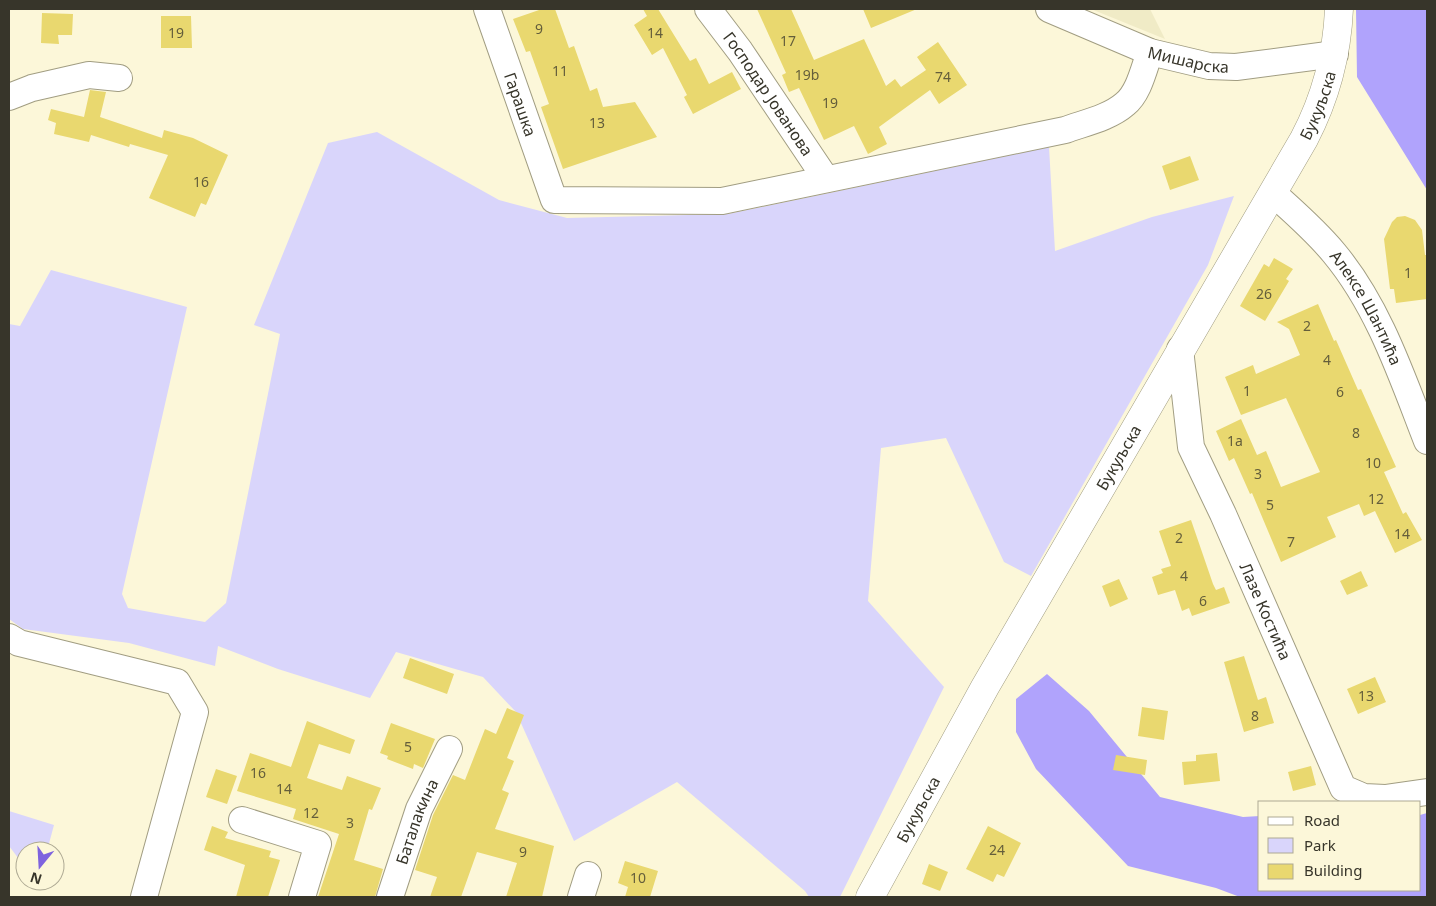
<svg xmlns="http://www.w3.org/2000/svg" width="1436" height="906" viewBox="0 0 1436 906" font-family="'Noto Sans',sans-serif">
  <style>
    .built { fill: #f0ebc6 }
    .green { fill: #d9d5fb }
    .forest { fill: #b0a3fc }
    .building { fill: #e9d86f }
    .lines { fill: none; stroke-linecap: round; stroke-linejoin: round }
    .minor-casing { stroke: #a19d82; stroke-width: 28 }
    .major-casing { stroke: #a19d82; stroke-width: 29 }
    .minor { stroke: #fff; stroke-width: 26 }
    .major { stroke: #fff; stroke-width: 28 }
    .labels { text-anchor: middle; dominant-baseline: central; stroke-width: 4; stroke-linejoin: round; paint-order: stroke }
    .number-label { font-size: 14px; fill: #645e3b }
    .street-label { font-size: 16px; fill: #37352a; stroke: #fcf7d9 }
  </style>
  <rect width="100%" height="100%" fill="#fcf7d9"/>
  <!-- built -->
  <path class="built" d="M1091,9H1150L1165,39Z"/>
  <!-- green -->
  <path class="green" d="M377,132L499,200L567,218L728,214L1049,147L1055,251L1152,217L1234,196L1208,265L1031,576L1004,562L946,438L881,448L868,601L944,687L840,897H809L805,891L677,782L574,841L516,712L483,677L396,652L370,698L278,669L218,646L215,666L129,643L23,629L9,619V324L20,326L51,270L187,307L122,594L128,608L205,622L226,603L280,334L254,325L328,143Z
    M9,811L54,825L47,851H25V867L9,846Z"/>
  <!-- forest -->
  <path class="forest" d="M1356,9H1427V190L1357,77Z
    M1047,674L1089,711L1160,797L1243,817L1260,816V890H1420V815L1427,813V897H1240L1216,888L1128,866L1036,769L1016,732V699Z"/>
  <!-- building -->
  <path class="building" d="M542,9H555L569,48L574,46L590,91L597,88L603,107L635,102L657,137L563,169L541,107L549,104L530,51L526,52L513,19Z
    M643,9H658L690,61L696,58L709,84L732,72L741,89L693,114L684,97L687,95L663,48L652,55L634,25L647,16Z
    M757,9H791L814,60L864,39L886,86L895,79L901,87L926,70L917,57L938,42L967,85L939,104L930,90L879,127L887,144L868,154L854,126L824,140L799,88L789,92L782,75L786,73Z
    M863,9H917L871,28Z
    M42,13L73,14L72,35H58L59,44L41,43Z
    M161,16H191L192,48H161Z
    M90,90L106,92L100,117L162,138L164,130L193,138L228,155L206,205L201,203L195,217L149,198L168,155L130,144L129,147L91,135L89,142L54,134L56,123L48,120L51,109L84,117Z
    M1190,156L1199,180L1170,190L1162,166Z
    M1405,216L1415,220L1422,230L1425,255H1427V299L1396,303L1394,289H1390L1384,239L1392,222L1397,217Z
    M1274,258L1293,269L1286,279L1289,281L1265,321L1240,306L1264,264L1269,267Z
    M1318,304L1334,341L1336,340L1358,390L1361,389L1396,467L1384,472L1403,514L1406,512L1422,540L1395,553L1375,511L1364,516L1359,504L1327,517L1336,537L1281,562L1252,493L1250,494L1234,458L1229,461L1216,431L1241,419L1257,455L1266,451L1281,487L1320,472L1286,398L1241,415L1225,377L1253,365L1256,374L1300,355L1289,329L1277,322Z
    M1191,520L1213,584L1216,590L1224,587L1230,603L1192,616L1189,608L1182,611L1175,590L1158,595L1152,577L1163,573L1161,569L1171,566L1159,531Z
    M1361,571L1368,586L1347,595L1340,581Z
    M1119,579L1128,599L1110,607L1102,586Z
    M1244,656L1258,700L1266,697L1274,723L1244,732L1224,662Z
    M410,658L454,674L447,694L403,678Z
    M1375,677L1386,702L1358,714L1347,689Z
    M1142,707L1168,711L1164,740L1138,736Z
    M507,708L524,715L507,758L514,761L502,790L509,793L495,829L554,846L542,897H506L517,863L477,852L461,897H430L437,877L415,870L433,815L453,775L465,780L485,729L496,734Z
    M307,721L355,740L350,754L319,744L307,778L342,790L347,776L381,788L372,810L369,809L354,860L383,869L375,897H318L339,834L293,819L296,809L237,791L250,753L291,767Z
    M391,723L435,739L423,768L414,764L413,769L387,759L388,756L380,753Z
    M1217,753L1220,781L1184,785L1182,762L1196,761V755Z
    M1116,755L1147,760L1145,775L1113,770Z
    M1311,766L1316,785L1293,791L1288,772Z
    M216,769L237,776L227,804L206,797Z
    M212,826L228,832L225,838L271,851L269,857L280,860L268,897H236L245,865L204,850Z
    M988,826L1021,843L1004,877L997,874L993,882L966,869Z
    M625,861L658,871L650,897H625L628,887L618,883Z
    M929,864L948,872L940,891L922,884Z"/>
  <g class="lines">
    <defs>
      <g id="minor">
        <path id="s1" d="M487,9L554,200L722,201L1065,130C1084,123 1109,118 1125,104C1139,93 1144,68 1150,52"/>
        <path id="s2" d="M708,9L740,51L826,179"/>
        <path id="s3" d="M1049,9L1150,52L1209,66L1236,67L1335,54"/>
        <path d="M9,97L32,88L89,75L119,78"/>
        <path id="s4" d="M1274,194C1295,213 1316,231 1334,253C1379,307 1402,377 1427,441"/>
        <path id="s5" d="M1180,349L1191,447L1223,514L1343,788L1364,797L1385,798L1427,792"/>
        <path d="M9,637L19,643L177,682L195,712L144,897"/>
        <path d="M242,820L318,844L302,897"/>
        <path id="s6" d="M390,897L419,809L449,749"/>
        <path d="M581,897L588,875"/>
      </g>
      <g id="major">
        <path id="s7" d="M870,897L985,687L1304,139C1326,97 1337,56 1339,9"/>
      </g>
    </defs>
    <!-- minor casing -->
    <use href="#minor" class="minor-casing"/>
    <!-- major casing -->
    <use href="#major" class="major-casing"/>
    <!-- minor -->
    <use href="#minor" class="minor"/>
    <!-- major -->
    <use href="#major" class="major"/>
  </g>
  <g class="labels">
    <!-- number labels -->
    <g class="number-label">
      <text x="539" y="28">9</text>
      <text x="176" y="32">19</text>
      <text x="655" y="32">14</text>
      <text x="788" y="40">17</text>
      <text x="560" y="70">11</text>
      <text x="807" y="74">19b</text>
      <text x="943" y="76">74</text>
      <text x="830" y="102">19</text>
      <text x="597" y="122">13</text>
      <text x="201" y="181">16</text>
      <text x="1408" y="272">1</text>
      <text x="1264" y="293">26</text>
      <text x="1307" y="325">2</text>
      <text x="1327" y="359">4</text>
      <text x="1247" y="390">1</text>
      <text x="1340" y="391">6</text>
      <text x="1356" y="432">8</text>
      <text x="1235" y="440">1a</text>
      <text x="1373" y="462">10</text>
      <text x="1258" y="473">3</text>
      <text x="1376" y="498">12</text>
      <text x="1270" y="504">5</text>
      <text x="1402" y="533">14</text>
      <text x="1179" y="537">2</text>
      <text x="1291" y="541">7</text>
      <text x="1184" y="575">4</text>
      <text x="1203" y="600">6</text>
      <text x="1366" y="695">13</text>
      <text x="1255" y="715">8</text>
      <text x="408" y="746">5</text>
      <text x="258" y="772">16</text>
      <text x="284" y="788">14</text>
      <text x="311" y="812">12</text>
      <text x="350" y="822">3</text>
      <text x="997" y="849">24</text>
      <text x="523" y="851">9</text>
      <text x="638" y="877">10</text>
    </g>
    <!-- street labels -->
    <g class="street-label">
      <text stroke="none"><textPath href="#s3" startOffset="149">Мишарска</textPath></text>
      <text stroke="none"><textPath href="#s2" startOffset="104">Господар Јованова</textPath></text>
      <text stroke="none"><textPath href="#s1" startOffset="101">Гарашка</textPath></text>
      <text stroke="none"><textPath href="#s7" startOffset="910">Букуљска</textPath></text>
      <text stroke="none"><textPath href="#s4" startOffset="148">Алексе Шантића</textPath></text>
      <text stroke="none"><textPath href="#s7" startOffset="505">Букуљска</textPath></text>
      <text stroke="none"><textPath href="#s5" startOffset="279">Лазе Костића</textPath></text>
      <text stroke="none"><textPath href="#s7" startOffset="100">Букуљска</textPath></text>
      <text stroke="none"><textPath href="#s6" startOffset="80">Баталакина</textPath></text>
    </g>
  </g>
  <!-- border -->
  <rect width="1436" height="906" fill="none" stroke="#37352a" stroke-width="20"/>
  <!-- legend -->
  <rect x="1258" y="801" width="162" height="90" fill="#fcf7d9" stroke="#ada993"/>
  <rect x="1268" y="817" width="25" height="8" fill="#ffffff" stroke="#ada993"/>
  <text x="1304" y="826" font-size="15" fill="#37352a">Road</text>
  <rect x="1268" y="838" width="25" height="15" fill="#d9d5fb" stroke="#ada993"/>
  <text x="1304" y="851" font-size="15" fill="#37352a">Park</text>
  <rect x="1268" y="864" width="25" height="15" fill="#e9d86f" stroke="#ada993"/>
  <text x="1304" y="876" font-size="15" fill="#37352a">Building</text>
  <!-- north arrow -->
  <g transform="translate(40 866) rotate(198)"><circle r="24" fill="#fcf7d9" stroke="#ada993"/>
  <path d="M0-4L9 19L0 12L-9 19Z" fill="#7e63de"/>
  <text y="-8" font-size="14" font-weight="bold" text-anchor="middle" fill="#37352a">N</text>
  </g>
</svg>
